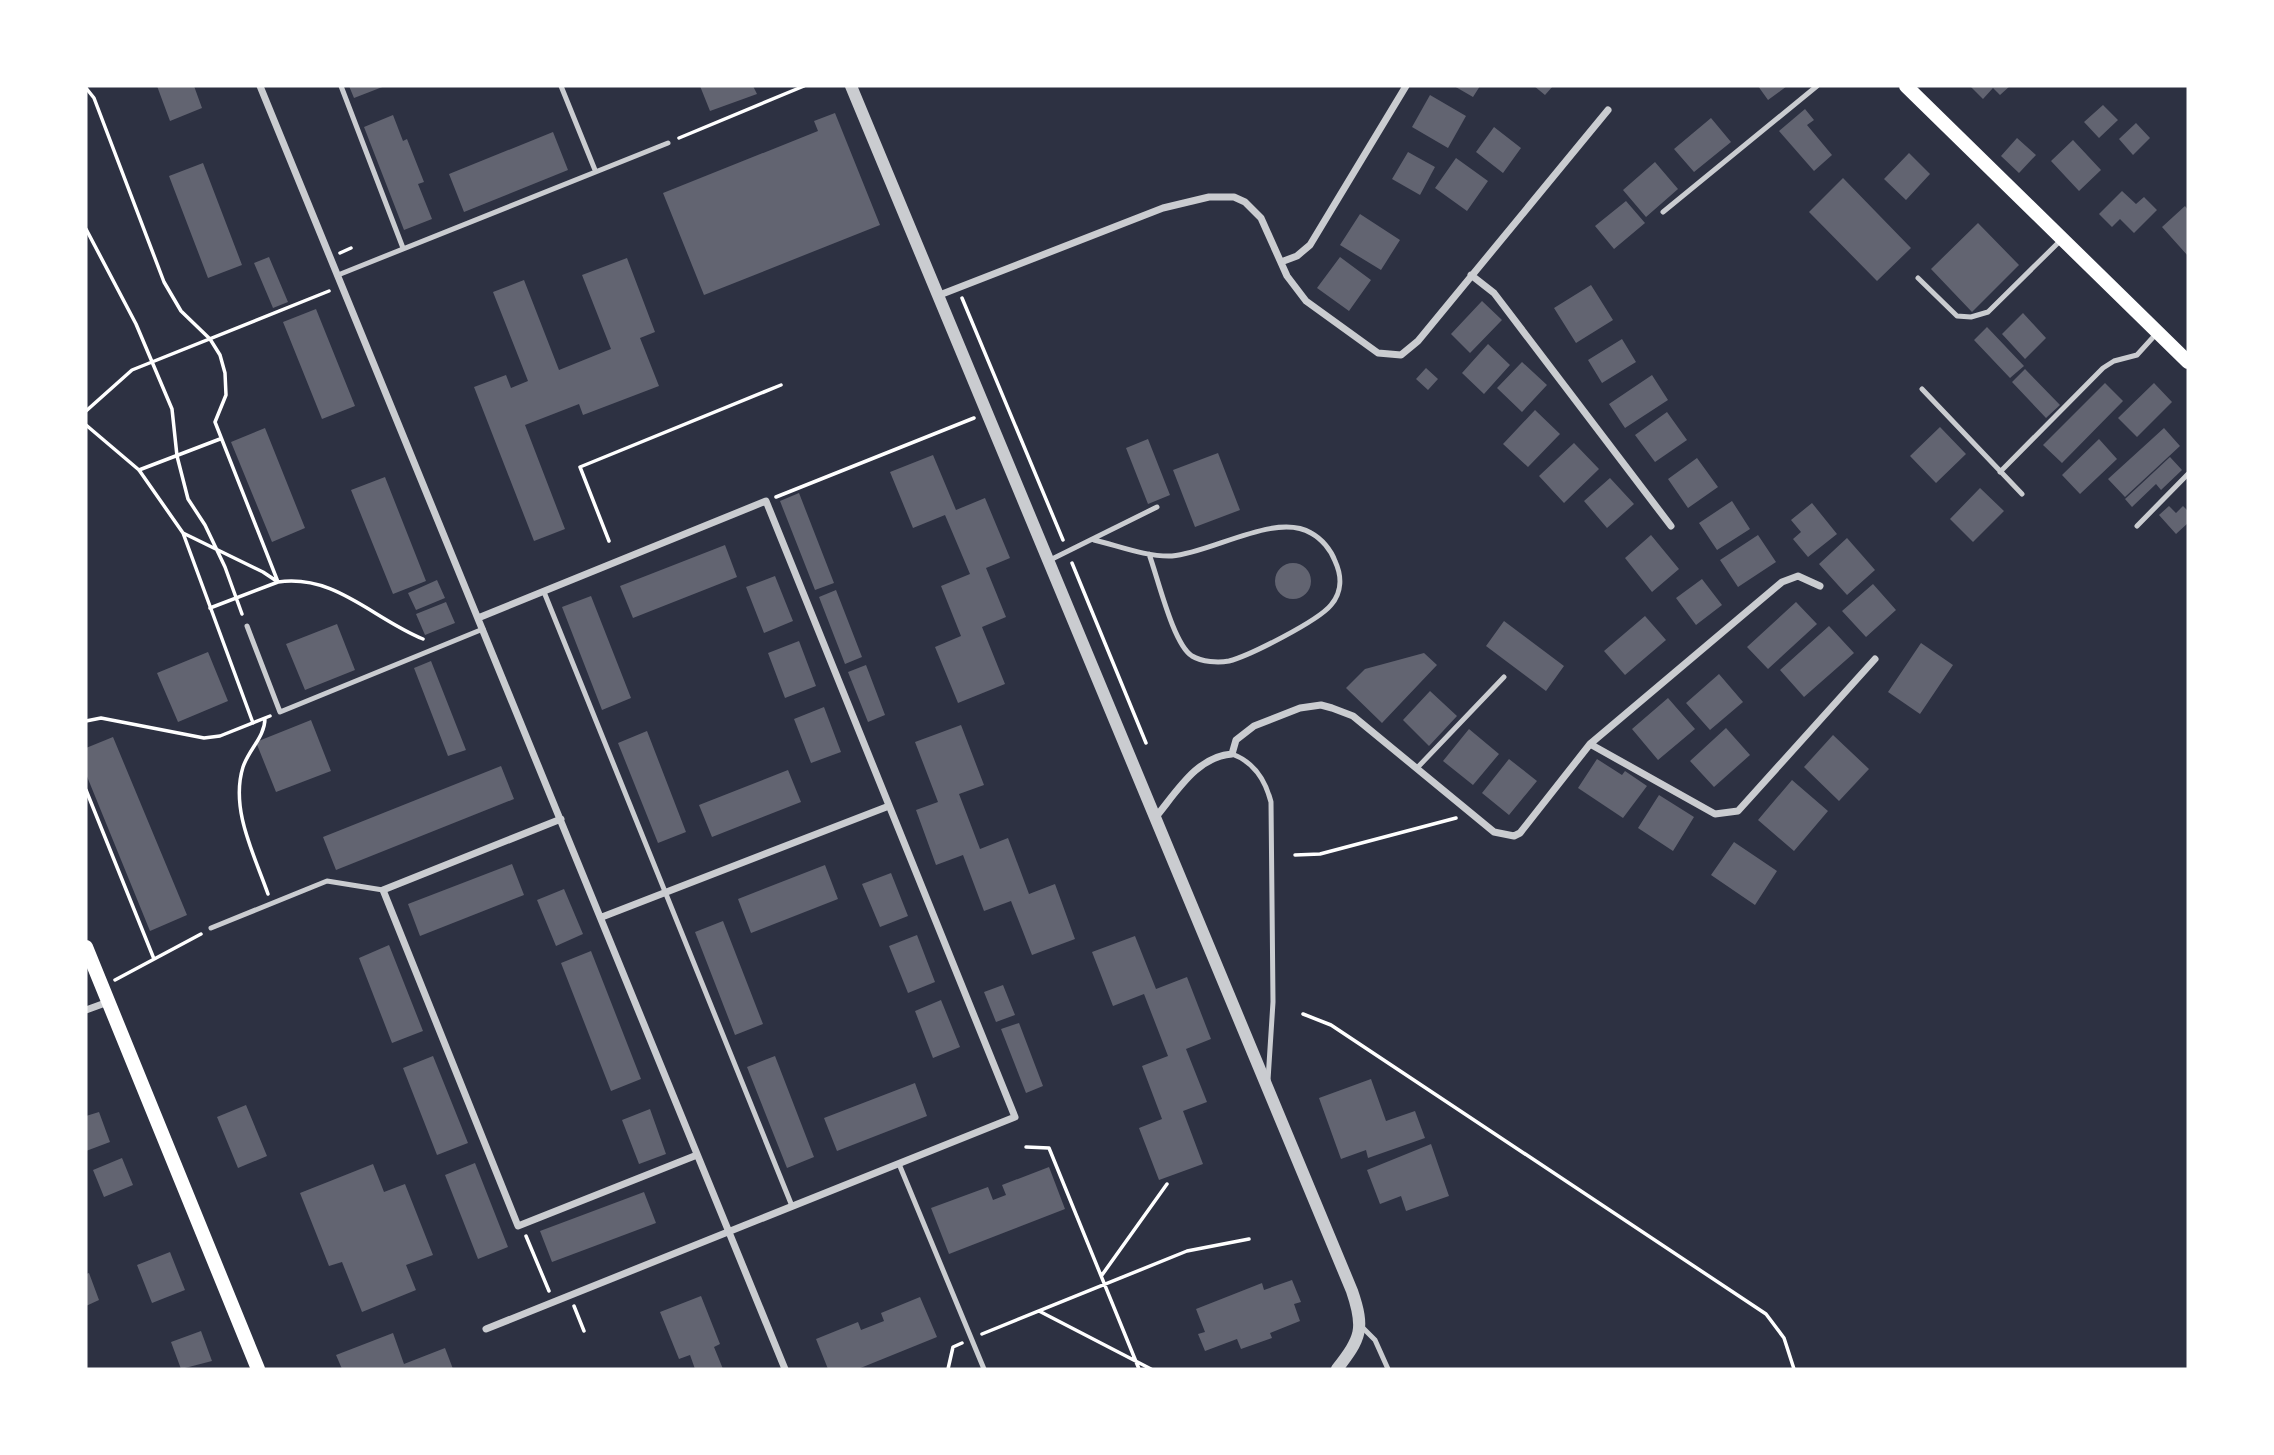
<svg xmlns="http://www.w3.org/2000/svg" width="2274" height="1455" viewBox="0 0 2274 1455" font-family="'PT Sans Narrow',sans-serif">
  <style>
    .building { fill: #626471 }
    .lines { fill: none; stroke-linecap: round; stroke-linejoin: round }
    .path { stroke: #fff; stroke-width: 3.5 }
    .service { stroke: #caccd0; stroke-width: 5 }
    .minor { stroke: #caccd0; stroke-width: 7 }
    .tertiary { stroke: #caccd0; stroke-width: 12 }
    .secondary { stroke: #fff; stroke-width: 14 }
  </style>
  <rect width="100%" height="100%" fill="#2d3142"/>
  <!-- building -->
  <path class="building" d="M157,86H194L202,108L170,121Z
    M349,86H385L354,98Z
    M700,86H753L757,94L710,111Z
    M1454,86H1480L1473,97Z
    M1534,86H1553L1545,95Z
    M1758,86H1787L1768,100Z
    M1970,86H2010L2000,95L1993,88L1983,99Z
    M1430,95L1466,116L1448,148L1412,127Z
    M2103,105L2118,120L2099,138L2084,122Z
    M1805,109L1814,120L1807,125L1832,155L1814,171L1779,131Z
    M835,113L880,225L704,295L663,193L818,131L814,121Z
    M393,115L403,141L407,139L424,182L418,184L432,219L404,230L364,127Z
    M1711,118L1731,142L1694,172L1674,149Z
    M2136,123L2150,138L2133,155L2119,139Z
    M1494,127L1521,148L1503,173L1476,152Z
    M553,132L568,170L464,212L449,174Z
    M2017,138L2036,155L2019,173L2001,156Z
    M2073,140L2101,170L2079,191L2051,161Z
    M1408,152L1435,167L1420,195L1392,179Z
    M1909,153L1930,174L1906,200L1884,179Z
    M1456,158L1488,181L1467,211L1435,188Z
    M1655,162L1678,189L1646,217L1623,190Z
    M203,163L242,265L208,278L169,176Z
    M1843,178L1911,248L1877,281L1809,212Z
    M2122,191L2136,204L2144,197L2157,210L2134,233L2120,219L2112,227L2099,214Z
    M1626,201L1645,223L1614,249L1595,226Z
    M2185,206L2188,210V256L2162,227Z
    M1360,214L1400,240L1381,270L1340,245Z
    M1978,223L2019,265L1972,312L1931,269Z
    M269,257L288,302L273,308L254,263Z
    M1340,257L1371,280L1349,311L1317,288Z
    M627,258L655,332L640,338L659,386L583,415L579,404L525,425L565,529L534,541L474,387L506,375L511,388L528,381L493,292L524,280L559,370L611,349L582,275Z
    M1591,285L1613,320L1576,343L1554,308Z
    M1482,301L1502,320L1470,353L1451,334Z
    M316,309L355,406L322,419L283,322Z
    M2023,313L2046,338L2025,359L2002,334Z
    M1987,327L2024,366L2010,378L1974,340Z
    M1622,339L1636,362L1602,383L1588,360Z
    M1488,344L1510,365L1484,394L1462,373Z
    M1522,362L1547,385L1522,412L1497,388Z
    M1426,368L1438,379L1428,390L1416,379Z
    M2025,369L2060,405L2046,418L2012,382Z
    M1652,375L1668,400L1625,428L1609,404Z
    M2105,383L2123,401L2062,463L2043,445Z
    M2154,383L2172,402L2137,437L2118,418Z
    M1535,410L1560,434L1528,467L1503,444Z
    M1667,412L1687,440L1655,462L1635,435Z
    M1940,427L1966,454L1936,483L1910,456Z
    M265,428L305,528L272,542L231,442Z
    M2164,428L2180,446L2125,497L2108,479Z
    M1148,439L1170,495L1148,504L1126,448Z
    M2099,439L2117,459L2080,494L2062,475Z
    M1574,443L1599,469L1564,503L1539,476Z
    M1218,453L1240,510L1195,527L1173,470Z
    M933,455L956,510L985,498L1010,558L986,568L1006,617L982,627L1005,684L958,703L935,647L961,636L941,586L970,574L945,515L913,528L890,472Z
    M2170,457L2182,470L2161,490L2156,484L2132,507L2125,499Z
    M1697,458L1718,487L1688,508L1668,479Z
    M385,477L426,581L393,594L351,490Z
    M1610,478L1634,504L1607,528L1584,501Z
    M1980,488L2004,511L1973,542L1950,519Z
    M799,493L834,583L815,590L780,501Z
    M1732,501L1750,529L1717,550L1699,523Z
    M1812,503L1837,534L1808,557L1793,539L1801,532L1791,520Z
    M2169,506L2176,513L2183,506L2188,511V523L2176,534L2159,515Z
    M1651,535L1679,569L1652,592L1625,558Z
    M1758,535L1776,562L1738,587L1720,560Z
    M1847,538L1875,570L1847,595L1819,564Z
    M725,545L737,577L633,618L620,586Z
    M1275 581a18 18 0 1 1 36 0a18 18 0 1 1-36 0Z
    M775,576L793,621L764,633L746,587Z
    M1702,579L1722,605L1696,625L1676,598Z
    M437,580L445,598L416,610L408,593Z
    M1873,584L1896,610L1866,637L1842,611Z
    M836,590L862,657L845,664L819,597Z
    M591,596L631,698L602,710L562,607Z
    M446,602L455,623L425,635L416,614Z
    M1796,602L1817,624L1768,669L1747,647Z
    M1645,616L1666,640L1625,675L1604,651Z
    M1504,621L1564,666L1546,691L1486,646Z
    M337,624L355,670L305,690L286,644Z
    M1829,626L1854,653L1804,697L1780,670Z
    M799,641L816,686L785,698L768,653Z
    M1921,643L1953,665L1920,714L1888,692Z
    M208,652L228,701L178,722L157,673Z
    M1424,653L1437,665L1382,723L1346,688L1365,669Z
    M431,661L466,750L448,756L414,668Z
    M866,665L885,715L868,722L848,672Z
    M1719,674L1743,702L1710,730L1686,703Z
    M1430,691L1457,716L1429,746L1403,720Z
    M1668,698L1695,729L1658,760L1632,729Z
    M824,707L841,752L811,763L794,719Z
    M311,720L331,771L276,792L256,742Z
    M961,725L984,785L959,794L980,849L1008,838L1029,894L1055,884L1075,939L1032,955L1011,901L984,911L963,855L936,865L916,810L938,802L915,742Z
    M1726,728L1750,755L1714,787L1690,761Z
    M1469,729L1499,754L1473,785L1443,761Z
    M647,731L686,832L658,843L618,743Z
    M1833,735L1869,769L1839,801L1804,767Z
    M113,737L187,915L150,931L86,774V748Z
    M1509,759L1537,781L1509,815L1482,793Z
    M1597,759L1622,775L1625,771L1647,786L1623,818L1578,788Z
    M501,766L514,799L336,870L323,837Z
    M788,770L801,802L712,837L699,805Z
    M1792,780L1828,811L1794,851L1758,820Z
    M1659,795L1694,817L1673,851L1638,828Z
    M1734,842L1777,871L1755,905L1711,875Z
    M512,864L524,895L420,936L408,904Z
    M825,865L838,899L751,933L738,899Z
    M891,873L908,916L880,927L862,884Z
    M564,889L583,934L556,946L537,900Z
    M723,921L763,1024L735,1035L695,932Z
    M917,935L935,982L908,993L889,946Z
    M1135,936L1156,989L1187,977L1211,1039L1186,1049L1207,1102L1183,1111L1203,1164L1159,1180L1139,1128L1162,1119L1142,1066L1168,1056L1144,994L1113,1006L1092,952Z
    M389,945L423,1031L392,1043L359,958Z
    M591,951L641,1079L611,1091L561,963Z
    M1003,985L1015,1015L996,1022L984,992Z
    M941,1000L960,1047L933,1058L915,1011Z
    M1019,1023L1043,1086L1026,1093L1001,1029Z
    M433,1056L468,1143L437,1155L403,1068Z
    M775,1056L814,1157L787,1168L747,1067Z
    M1371,1079L1386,1121L1415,1111L1425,1138L1368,1158L1366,1150L1341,1159L1319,1098Z
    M915,1083L927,1116L837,1151L824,1118Z
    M246,1105L267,1156L238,1168L217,1117Z
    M650,1109L666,1154L639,1164L622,1120Z
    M99,1112L110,1142L86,1151V1116Z
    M1431,1144L1449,1196L1406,1211L1401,1196L1380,1204L1367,1170Z
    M122,1158L133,1185L104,1197L93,1170Z
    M475,1163L508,1247L478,1259L445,1175Z
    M373,1164L384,1192L405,1184L433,1255L406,1265L416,1290L362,1312L342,1262L329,1266L300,1193Z
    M1049,1167L1065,1209L949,1254L931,1208L988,1187L993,1200L1006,1195L1002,1185Z
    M644,1192L656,1223L552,1262L540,1231Z
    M170,1252L185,1290L152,1303L137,1265Z
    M89,1273L99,1300L86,1306V1274Z
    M1292,1280L1301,1302L1294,1304L1300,1321L1270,1333L1272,1338L1241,1349L1237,1339L1205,1351L1198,1334L1205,1332L1196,1309L1262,1283L1264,1290Z
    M701,1296L720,1344L714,1347L723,1369H695L690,1355L679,1359L660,1312Z
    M920,1297L937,1337L858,1369H828L816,1339L858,1322L861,1330L884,1321L881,1313Z
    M201,1331L212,1361L181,1369L171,1342Z
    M393,1333L404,1364L445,1348L453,1369H342L336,1355Z"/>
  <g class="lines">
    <!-- path -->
    <path class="path" d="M86,88L94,98L164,282L181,311L210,339L220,355L225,373L226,395L215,422L278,582L210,608
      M679,138L804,86
      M86,229L136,324L172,409L177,456L188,499L205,525L225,567L242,614
      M340,253L351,248
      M962,298L1063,540
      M86,411L132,370L329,291
      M86,425L139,470L183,533L253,723
      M139,470L220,439
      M776,497L974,418
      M183,533L263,572L278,582C335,574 372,618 423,639
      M609,541L580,467L781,385
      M1072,563L1146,743
      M265,718C265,737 249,749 243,767C230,809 254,854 268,894
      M86,721L101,718L204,738L220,736L270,716
      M86,790L154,959
      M1295,855L1320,854L1456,818
      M115,980L201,934
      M1303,1014L1331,1025L1766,1314L1784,1338L1794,1369
      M1026,1147L1049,1148L1139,1369
      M526,1236L549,1291
      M1102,1275L1167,1184
      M574,1306L584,1331
      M1039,1311L1151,1369
      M982,1334L1187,1251L1249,1239
      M948,1369L953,1347L962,1343"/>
    <!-- service -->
    <path class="service" d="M341,86L403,248
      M561,86L595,170
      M1663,212L1817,86
      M338,275L668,143
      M1918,278L1957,316L1971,317L1988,312L2062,239
      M1922,389L2022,494
      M2000,472L2103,368L2114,361L2137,355L2156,334
      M2137,526L2188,474
      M1094,540C1119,546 1146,557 1172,556C1211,553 1276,512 1311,533C1322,539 1331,550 1335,561C1342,576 1342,592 1331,605C1318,621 1249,656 1229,661C1218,663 1202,662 1192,656C1173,644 1158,578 1149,554
      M1048,561L1157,507
      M544,592L792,1206
      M247,626L280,712L483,629
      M1232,754C1254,762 1265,779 1271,802L1273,1002L1268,1080
      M1417,768L1504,677
      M211,928L327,881L383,890
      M899,1164L984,1369
      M1361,1326L1375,1340L1388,1369"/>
    <!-- minor -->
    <path class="minor" d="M260,86L785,1369
      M1281,262L1297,256L1310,245L1406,86
      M1471,275L1494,293L1671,526
      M937,296L1163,208L1209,197H1234L1245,202L1261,218L1287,276L1306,301L1378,353L1401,355L1418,341L1608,110
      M478,618L766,501L1015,1117L486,1329
      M1590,744L1715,814L1738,811L1875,659
      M1155,818C1176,793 1197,756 1232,754L1236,740L1254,726L1300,708L1321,705L1332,708L1353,716L1494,832L1514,836L1520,833L1590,744L1782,582L1798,576L1820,586
      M561,819L383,890L518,1226L697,1155
      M602,917L889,806
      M86,1010L108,1002"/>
    <!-- tertiary -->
    <path class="tertiary" d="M851,86L1352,1291C1365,1329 1361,1338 1337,1369"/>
    <!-- secondary -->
    <path class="secondary" d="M1906,86L2188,362
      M86,947L258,1369"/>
  </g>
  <!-- border -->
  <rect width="2274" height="1455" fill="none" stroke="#ffffff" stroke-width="175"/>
</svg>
